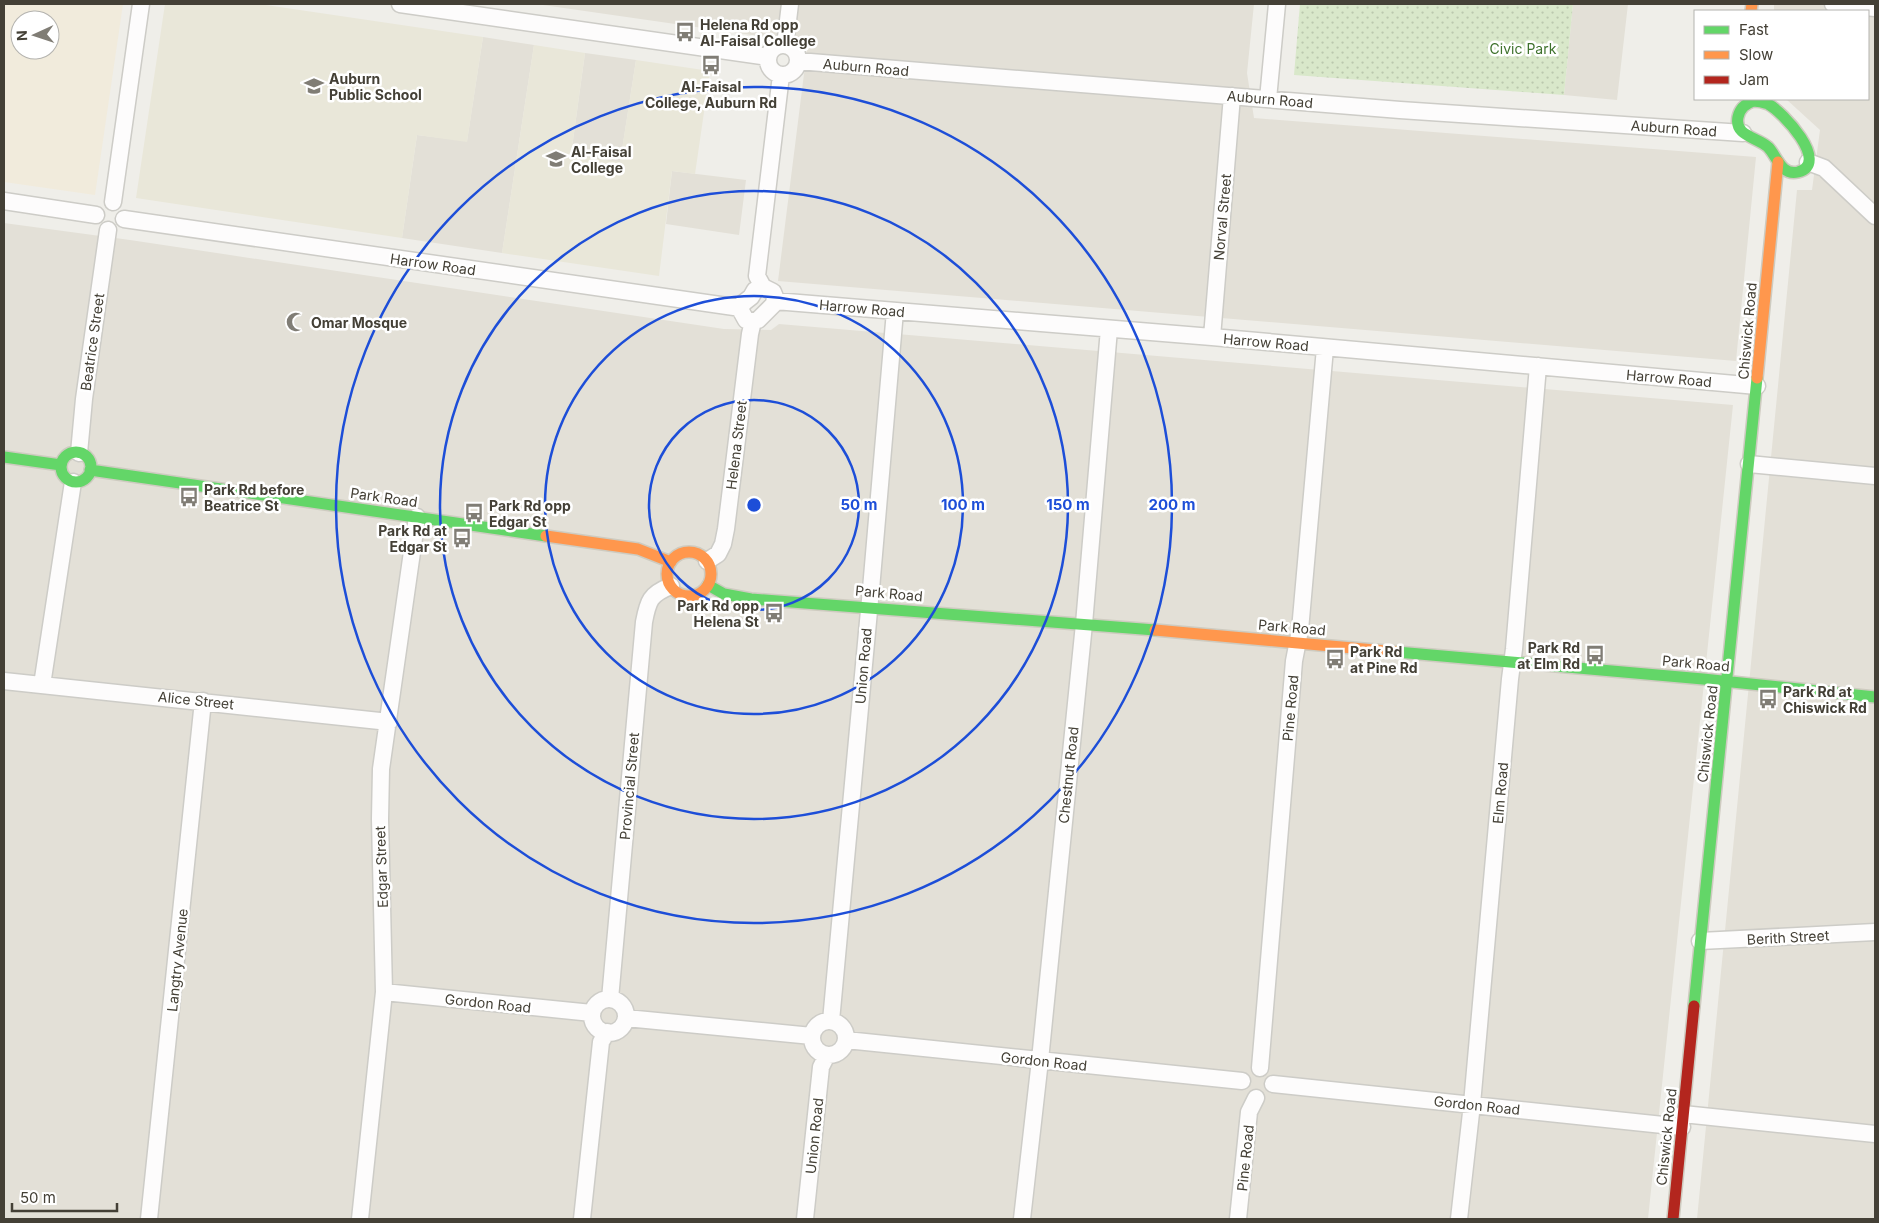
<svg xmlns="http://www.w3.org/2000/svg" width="1879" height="1223" viewBox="0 0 1879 1223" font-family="Inter,sans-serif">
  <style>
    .residential { fill: #e3e0d7 }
    .commercial { fill: #f1ebdc; fill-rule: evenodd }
    .education { fill: #e9e7d9 }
    .park { fill: url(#park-dots) }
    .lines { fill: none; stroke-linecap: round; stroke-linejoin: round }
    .street-casing { stroke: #cdccc7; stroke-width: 19 }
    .fast-casing { stroke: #cecbc0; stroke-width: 14 }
    .slow-casing { stroke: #cecbc0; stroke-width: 14 }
    .jam-casing { stroke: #cecbc0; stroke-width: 14 }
    .street { stroke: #fdfcfc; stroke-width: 16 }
    .fast { stroke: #63d668; stroke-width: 11 }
    .slow { stroke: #ff974d; stroke-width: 11 }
    .jam { stroke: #b3261e; stroke-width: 11 }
    .ring { fill: none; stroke: #1d4ed8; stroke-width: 2.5 }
    .labels { text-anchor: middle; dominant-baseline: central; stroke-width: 5; stroke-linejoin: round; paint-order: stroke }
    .poi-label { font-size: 14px; font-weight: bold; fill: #444036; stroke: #fff; text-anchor: start }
    .park-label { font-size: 14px; fill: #3f722d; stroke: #fff }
    .street-label { font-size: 14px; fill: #444036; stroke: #fff }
    .centre { fill: #1d4ed8; stroke: #fff; stroke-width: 2.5 }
    .ring-label { font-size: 15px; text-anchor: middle; font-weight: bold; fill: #1d4ed8; stroke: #fff; stroke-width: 5; stroke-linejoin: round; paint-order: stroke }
  </style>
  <defs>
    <pattern id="park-dots" width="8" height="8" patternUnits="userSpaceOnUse" patternTransform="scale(1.25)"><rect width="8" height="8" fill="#d9e8ca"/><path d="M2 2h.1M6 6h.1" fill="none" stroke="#bbc8ae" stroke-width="1.8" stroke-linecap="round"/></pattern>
  </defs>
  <rect width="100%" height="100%" fill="#efeee9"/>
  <!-- residential -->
  <path class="residential" d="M536,4H1254L1247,73L1254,118L1756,157L1736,361L778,281L808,42L766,37Z
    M1573,4H1628L1617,100L1564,95Z
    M1774,4H1875V1219H1697L1797,190H1812L1820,130L1786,99H1868V11H1774Z
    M483,37L534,45L502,253L402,238L417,135L467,141Z
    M585,53L636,60L620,163L571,155Z
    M672,171L746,180L739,235L666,224Z
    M4,223L130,240L724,329L771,330L779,324L1733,405L1648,1219H4Z"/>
  <!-- commercial -->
  <path class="commercial" d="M4,4H123L95,195L4,182ZM20,20H50V50H20Z"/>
  <!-- education -->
  <path class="education" d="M165,4H259L483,37L467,142L417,135L402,238L136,198Z
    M534,45L585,53L571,155L620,162L636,60L710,71L695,174L672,171L659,276L502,253Z"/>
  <!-- park -->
  <path class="park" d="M1300,4H1573L1564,95L1294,75Z"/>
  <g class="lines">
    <defs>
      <path id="street" d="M400,4L768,57
        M1833,4L1875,8
        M768 60a15 15 0 1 1 30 0a15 15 0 1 1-30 0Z
        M785,45L790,4
        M798,61L1400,110L1743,133
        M1268,99L1277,4
        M1808,162L1824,168L1875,216
        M4,201L96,215
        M113,202L141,4
        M124,219L741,308
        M763,287L757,276L781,75
        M763,287L773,292L775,297L774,304L758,320L753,321L746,320L741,311L742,304L751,297L755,290Z
        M775,301L1212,337L1757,386
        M1212,337L1232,96
        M79,453L84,399L108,230
        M1749,464L1875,476
        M707,561L718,554L723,544L726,529L750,334L753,321
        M4,681L389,722
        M42,685L73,482
        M1700,941L1875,932
        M384,992L592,1013
        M610,999L644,622C648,601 650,594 671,586
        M592 1016a17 17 0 1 1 34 0a17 17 0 1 1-34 0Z
        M626,1018L812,1036
        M831,1021L871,589L895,311
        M812 1038a17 17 0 1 1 34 0a17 17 0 1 1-34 0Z
        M846,1040L1242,1081
        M1260,1068L1294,661L1300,630L1325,348
        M1273,1084L1682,1127
        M1683,1114L1875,1134
        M149,1219L203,701
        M360,1219L384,992L380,819L381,769L417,517
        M582,1219L601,1042L607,1032
        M805,1219L821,1067L827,1055
        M1022,1219L1040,1060L1084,624L1109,329
        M1238,1219L1249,1112L1256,1098
        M1459,1219L1472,1104L1510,679L1514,649L1538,366"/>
      <path id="fast" d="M1753,101C1758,101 1763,102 1768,104C1782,111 1831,163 1798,172C1781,176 1777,156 1768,147C1757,137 1734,136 1738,117C1740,108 1745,104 1753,101Z
        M61 467a15 15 0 1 1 30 0a15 15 0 1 1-30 0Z
        M4,457L61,465
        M90,470L546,536
        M708,585L724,594L751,599L1155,630
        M1397,652L1703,679L1875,697
        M1694,1006L1757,378"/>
      <path id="slow" d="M1751,11L1752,4
        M1757,378L1778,162
        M546,536L638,549L671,562
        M667 574a22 22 0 1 1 44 0a22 22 0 1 1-44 0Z
        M1155,630L1397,652"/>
      <path id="jam" d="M1673,1219L1694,1006"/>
    </defs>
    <!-- street casing -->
    <use href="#street" class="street-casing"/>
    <!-- fast casing -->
    <use href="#fast" class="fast-casing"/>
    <!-- slow casing -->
    <use href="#slow" class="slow-casing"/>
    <!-- jam casing -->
    <use href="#jam" class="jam-casing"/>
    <!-- street -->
    <use href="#street" class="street"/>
    <!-- fast -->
    <use href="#fast" class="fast"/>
    <!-- slow -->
    <use href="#slow" class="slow"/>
    <!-- jam -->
    <use href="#jam" class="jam"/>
  </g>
  <!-- distance rings -->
  <g class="ring">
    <circle cx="754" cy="505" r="105"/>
    <circle cx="754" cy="505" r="209"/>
    <circle cx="754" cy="505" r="314"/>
    <circle cx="754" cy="505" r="418"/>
  </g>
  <!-- icons -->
  <defs>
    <symbol id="bus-bare" viewBox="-9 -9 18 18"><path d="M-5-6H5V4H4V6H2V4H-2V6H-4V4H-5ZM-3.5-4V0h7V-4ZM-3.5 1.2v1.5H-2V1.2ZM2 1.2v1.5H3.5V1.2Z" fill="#807d75" stroke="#fff" stroke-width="2.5" paint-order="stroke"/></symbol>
    <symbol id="school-bare" viewBox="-9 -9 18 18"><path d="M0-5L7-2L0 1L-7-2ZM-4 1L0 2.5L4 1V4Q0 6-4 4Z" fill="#807d75" stroke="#fff" stroke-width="2.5" paint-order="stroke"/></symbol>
    <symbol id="mosque-bare" viewBox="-9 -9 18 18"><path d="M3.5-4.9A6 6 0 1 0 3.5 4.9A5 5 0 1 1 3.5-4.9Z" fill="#807d75" stroke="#fff" stroke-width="2.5" paint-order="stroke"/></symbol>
  </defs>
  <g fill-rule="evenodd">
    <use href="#bus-bare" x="671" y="18" width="28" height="28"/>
    <use href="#bus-bare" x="697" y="51" width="28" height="28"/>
    <use href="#school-bare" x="300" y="72" width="28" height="28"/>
    <use href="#school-bare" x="542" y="145" width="28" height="28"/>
    <use href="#mosque-bare" x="282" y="308" width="28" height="28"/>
    <use href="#bus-bare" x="175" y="483" width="28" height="28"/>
    <use href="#bus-bare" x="460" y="499" width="28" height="28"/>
    <use href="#bus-bare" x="448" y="524" width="28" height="28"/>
    <use href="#bus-bare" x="760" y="599" width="28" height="28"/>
    <use href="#bus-bare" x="1581" y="641" width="28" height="28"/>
    <use href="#bus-bare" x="1321" y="645" width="28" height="28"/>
    <use href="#bus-bare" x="1754" y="685" width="28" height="28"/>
  </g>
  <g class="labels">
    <!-- poi labels -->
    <g class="poi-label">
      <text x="700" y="24">Helena Rd opp<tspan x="700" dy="16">Al-Faisal College</tspan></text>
      <text x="329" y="78">Auburn<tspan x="329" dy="16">Public School</tspan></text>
      <text x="711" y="86" text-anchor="middle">Al-Faisal<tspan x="711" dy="16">College, Auburn Rd</tspan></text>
      <text x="571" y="151">Al-Faisal<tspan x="571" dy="16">College</tspan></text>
      <text x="311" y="322">Omar Mosque</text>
      <text x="204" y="489">Park Rd before<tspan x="204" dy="16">Beatrice St</tspan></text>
      <text x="489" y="505">Park Rd opp<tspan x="489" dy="16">Edgar St</tspan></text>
      <text x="447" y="530" text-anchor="end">Park Rd at<tspan x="447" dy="16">Edgar St</tspan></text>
      <text x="759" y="605" text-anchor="end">Park Rd opp<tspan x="759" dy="16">Helena St</tspan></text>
      <text x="1580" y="647" text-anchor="end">Park Rd<tspan x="1580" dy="16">at Elm Rd</tspan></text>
      <text x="1350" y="651">Park Rd<tspan x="1350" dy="16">at Pine Rd</tspan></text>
      <text x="1783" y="691">Park Rd at<tspan x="1783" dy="16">Chiswick Rd</tspan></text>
    </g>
    <!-- park labels -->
    <g class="park-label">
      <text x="1523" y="48">Civic Park</text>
    </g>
    <!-- street labels -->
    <g class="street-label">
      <text transform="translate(866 67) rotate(5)">Auburn Road</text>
      <text transform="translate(1270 99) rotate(5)">Auburn Road</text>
      <text transform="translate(1674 128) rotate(4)">Auburn Road</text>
      <text transform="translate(1222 217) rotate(-85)">Norval Street</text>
      <text transform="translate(433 264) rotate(8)">Harrow Road</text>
      <text transform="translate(862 308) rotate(5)">Harrow Road</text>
      <text transform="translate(1747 331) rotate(-85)">Chiswick Road</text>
      <text transform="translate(92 342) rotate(-82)">Beatrice Street</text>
      <text transform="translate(1266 342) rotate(5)">Harrow Road</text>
      <text transform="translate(1669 378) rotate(5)">Harrow Road</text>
      <text transform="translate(736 445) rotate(-83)">Helena Street</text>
      <text transform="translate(384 497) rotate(8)">Park Road</text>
      <text transform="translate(889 593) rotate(5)">Park Road</text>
      <text transform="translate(1292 627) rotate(5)">Park Road</text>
      <text transform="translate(1696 663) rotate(5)">Park Road</text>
      <text transform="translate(863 666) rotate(-85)">Union Road</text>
      <text transform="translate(196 700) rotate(6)">Alice Street</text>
      <text transform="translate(1290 708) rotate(-85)">Pine Road</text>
      <text transform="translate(1707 734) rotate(-84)">Chiswick Road</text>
      <text transform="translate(1068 775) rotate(-84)">Chestnut Road</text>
      <text transform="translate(629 786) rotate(-85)">Provincial Street</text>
      <text transform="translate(1500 793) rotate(-85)">Elm Road</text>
      <text transform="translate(381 867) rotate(-92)">Edgar Street</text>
      <text transform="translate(1788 937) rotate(-3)">Berith Street</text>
      <text transform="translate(177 960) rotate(-84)">Langtry Avenue</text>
      <text transform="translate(488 1003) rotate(6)">Gordon Road</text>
      <text transform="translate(1044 1061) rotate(6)">Gordon Road</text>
      <text transform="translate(1477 1105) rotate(6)">Gordon Road</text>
      <text transform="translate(814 1136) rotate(-84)">Union Road</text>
      <text transform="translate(1666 1137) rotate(-84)">Chiswick Road</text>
      <text transform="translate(1245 1158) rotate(-84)">Pine Road</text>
    </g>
  </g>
  <circle cx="754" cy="505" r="8" class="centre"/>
  <g class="ring-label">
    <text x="859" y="510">50 m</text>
    <text x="963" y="510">100 m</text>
    <text x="1068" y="510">150 m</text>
    <text x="1172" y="510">200 m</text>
  </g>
  <!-- border -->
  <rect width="1879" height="1223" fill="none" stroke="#444036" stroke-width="10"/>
  <!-- legend -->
  <rect x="1694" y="10" width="175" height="90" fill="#ffffff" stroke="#b4b3af"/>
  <rect x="1704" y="26" width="25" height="8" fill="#63d668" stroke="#b4b3af"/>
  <text x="1739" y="35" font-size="15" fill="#444036">Fast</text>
  <rect x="1704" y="51" width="25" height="8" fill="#ff974d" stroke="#b4b3af"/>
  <text x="1739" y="60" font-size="15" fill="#444036">Slow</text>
  <rect x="1704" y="76" width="25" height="8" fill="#b3261e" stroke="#b4b3af"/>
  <text x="1739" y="85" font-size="15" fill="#444036">Jam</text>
  <!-- north arrow -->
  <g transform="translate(35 35) rotate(267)"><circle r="24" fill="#ffffff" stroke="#b4b3af"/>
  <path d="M0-4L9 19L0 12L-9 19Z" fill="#807d75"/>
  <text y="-8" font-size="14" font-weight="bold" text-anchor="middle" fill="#444036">N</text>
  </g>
  <!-- scale -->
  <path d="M12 1203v8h105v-8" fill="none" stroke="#444036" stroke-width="2.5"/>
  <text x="20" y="1203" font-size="15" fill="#444036" stroke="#ffffff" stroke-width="4" paint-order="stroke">50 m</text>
</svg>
